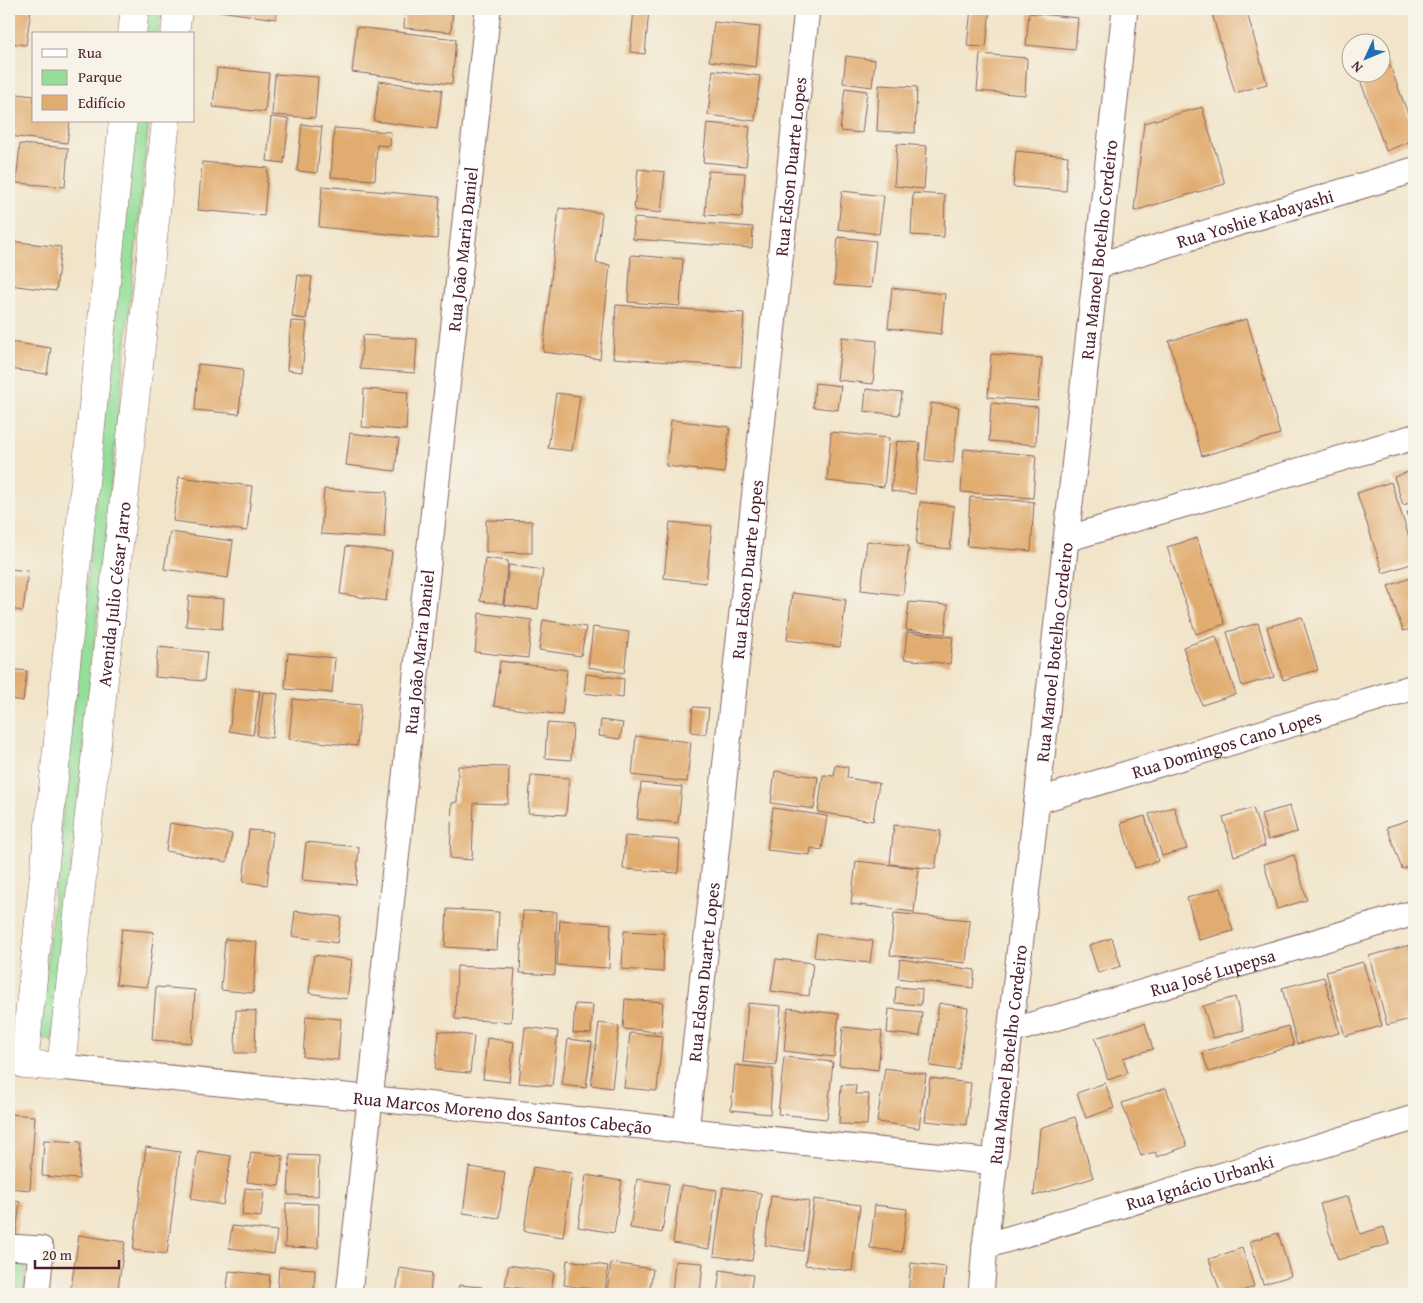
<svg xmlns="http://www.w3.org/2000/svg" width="1423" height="1303" viewBox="0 0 1423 1303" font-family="'Gentium Book Plus',serif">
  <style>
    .green { fill: #94de9a; stroke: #6f7e62 }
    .building { fill: #e1ac70 }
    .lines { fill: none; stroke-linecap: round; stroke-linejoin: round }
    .street-casing { stroke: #846462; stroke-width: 27 }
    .secondary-casing { stroke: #846462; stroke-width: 29 }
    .street { stroke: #fff; stroke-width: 25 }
    .secondary { stroke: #fff; stroke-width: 28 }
    .labels { text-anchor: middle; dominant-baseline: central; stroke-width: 5; stroke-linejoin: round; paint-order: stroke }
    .street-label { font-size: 18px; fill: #4a1f2b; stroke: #f7f3e8 }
  </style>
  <rect width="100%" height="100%" fill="#f7f3e8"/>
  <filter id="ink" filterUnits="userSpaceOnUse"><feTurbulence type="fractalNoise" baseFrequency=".02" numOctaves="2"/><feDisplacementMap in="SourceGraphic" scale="10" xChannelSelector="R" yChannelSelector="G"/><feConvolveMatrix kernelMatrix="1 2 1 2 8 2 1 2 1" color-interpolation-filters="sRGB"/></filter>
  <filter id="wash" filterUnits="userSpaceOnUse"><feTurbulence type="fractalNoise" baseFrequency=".0096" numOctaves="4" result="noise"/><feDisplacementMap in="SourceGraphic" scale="20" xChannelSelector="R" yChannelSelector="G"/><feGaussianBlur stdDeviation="1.12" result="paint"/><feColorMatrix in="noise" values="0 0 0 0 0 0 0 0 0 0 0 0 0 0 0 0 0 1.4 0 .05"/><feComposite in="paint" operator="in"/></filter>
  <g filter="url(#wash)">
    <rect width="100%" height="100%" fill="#f1e4c9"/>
    <!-- green -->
    <path class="green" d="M147,9H161L158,34H144Z
      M135,121H149L53,1040L39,1039Z
      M10,1260L27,1261L23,1294H9Z"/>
    <g id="blocks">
      <!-- building -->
      <path class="building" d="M9,9H31L26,45L9,43Z
        M220,9H278L276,19L219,11Z
        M405,9H453L451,32L404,28Z
        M634,9H649L645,54L630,52Z
        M971,9H990L986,47L967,46Z
        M1215,9H1246L1267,84L1235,93L1211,10Z
        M1029,13L1078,18L1075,50L1026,45Z
        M714,22L760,27L756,67L709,61Z
        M357,27L456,39L452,84L352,72Z
        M980,54L1027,58L1025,95L977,91Z
        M846,56L875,60L872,87L843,83Z
        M1389,63L1414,130V140L1386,151L1358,74L1362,72H1380V66Z
        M217,68L269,73L265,112L213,107Z
        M713,70L760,76L755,121L708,115Z
        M275,74L318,77L315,118L272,115Z
        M379,81L442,90L437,129L374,121Z
        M879,85L917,87L915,133L877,131Z
        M845,88L867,91L862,133L840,131Z
        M9,93L34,96V121H70L67,143L9,136Z
        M1202,107L1225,184L1134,211L1144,123Z
        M271,117L289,119L284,163L267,161Z
        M707,123L750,127L746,166L703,162Z
        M302,124L322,127L317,173L297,171Z
        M334,128L391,132L390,146L377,145L375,180L331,177Z
        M20,144L68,148L65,187L16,183Z
        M897,144L927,146L924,189L894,186Z
        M1016,151L1068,156L1066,191L1013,187Z
        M202,162L268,168L264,216L198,210Z
        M638,169L665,172L661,213L634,210Z
        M708,171L745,173L742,217L705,215Z
        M322,186L440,197L437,239L319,227Z
        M842,191L884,196L879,234L838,229Z
        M913,193L945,195L944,237L911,235Z
        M559,208L602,213L596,263L610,265L600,359L543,352Z
        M634,218L753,227L752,248L633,239Z
        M838,237L876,241L871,288L834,285Z
        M9,241L61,247L56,291L9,285Z
        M631,255L683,259L680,306L628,302Z
        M298,275L312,277L306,319L292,317Z
        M892,288L945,294L941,334L888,328Z
        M616,305L744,313L741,367L613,358Z
        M1247,319L1280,434L1202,456L1169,341Z
        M291,321L307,322L302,372L287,370Z
        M363,335L417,339L415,373L360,369Z
        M842,337L877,341L873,384L837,380Z
        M9,342L51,348L47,374L9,369Z
        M991,354L1042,358L1038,401L988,397Z
        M198,364L243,369L239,414L195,410Z
        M815,383L841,386L838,410L813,407Z
        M364,389L408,392L406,430L362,427Z
        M866,389L902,393L899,415L864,411Z
        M556,393L580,396L572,451L548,448Z
        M931,403L959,407L953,463L925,460Z
        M991,403L1038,407L1036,445L989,441Z
        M671,420L730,427L724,473L666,466Z
        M831,432L889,438L884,487L827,481Z
        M350,433L399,439L395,471L346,465Z
        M897,441L920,443L915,494L891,491Z
        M964,449L1036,455L1033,498L961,492Z
        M1414,470V502L1403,505L1394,477Z
        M179,477L252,486L247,531L173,521Z
        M1391,482L1414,552V563L1383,573L1357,493Z
        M324,489L387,492L384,538L321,534Z
        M970,497L1034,502L1031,551L967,546Z
        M920,502L954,506L950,549L916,545Z
        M1414,510V533L1407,512Z
        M486,520L532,521V553L486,552Z
        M670,522L712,526L706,583L664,578Z
        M170,532L233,541L228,578L164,569Z
        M1197,538L1225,624L1196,634L1167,547Z
        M867,541L909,546L903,595L861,590Z
        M346,546L392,552L386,601L340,594Z
        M485,558L508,561L503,604L480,601Z
        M509,565L543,570L538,609L504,605Z
        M9,569L28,571L23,611L9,609Z
        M1414,577V628L1403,631L1388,586Z
        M792,593L846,600L840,647L787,640Z
        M189,596L224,599L222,629L186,626Z
        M909,602L948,605L945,634L906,630Z
        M479,613L532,620L528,658L475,652Z
        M1302,617L1318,670L1283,680L1267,627Z
        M543,620L586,627L581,656L539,650Z
        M1258,623L1274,677L1242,686L1227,632Z
        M593,627L629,632L624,673L588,667Z
        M907,632L953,637L950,664L904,659Z
        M1216,636L1236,694L1202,705L1183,647Z
        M158,647L207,652L204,681L155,677Z
        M288,653L335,658L332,693L285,689Z
        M500,661L567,670L562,715L494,706Z
        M9,669L27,671L23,701L9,699Z
        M586,674L624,679L623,698L584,693Z
        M235,688L260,691L253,735L229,731Z
        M263,692L278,694L272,738L257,736Z
        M293,699L361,705L357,746L289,739Z
        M693,707L709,708L706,734L691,732Z
        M601,720L623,723L620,739L599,736Z
        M547,723L573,725L571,760L545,758Z
        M636,736L691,742L687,782L632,775Z
        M835,765L848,767L847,778L879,783L873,821L818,812L823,775L834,776Z
        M458,766L509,767L508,804L474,803L472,860L450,858L452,803L457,802Z
        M775,771L818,777L814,809L771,803Z
        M531,775L569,778L566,815L528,813Z
        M641,783L682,787L678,823L637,819Z
        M1290,806L1297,832L1268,840L1261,814Z
        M1174,807L1187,849L1162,856L1149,814Z
        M773,808L827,816L822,850L811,848L810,855L767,850Z
        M1253,808L1265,846L1234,856L1223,817Z
        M1145,816L1158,861L1135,868L1121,823Z
        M1414,818V865L1402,869L1387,827Z
        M170,823L232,834L227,862L166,851Z
        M894,825L941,831L935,869L890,864Z
        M249,830L273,832L267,885L243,882Z
        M625,836L680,840L678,873L623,869Z
        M306,842L359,847L356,885L302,880Z
        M1294,855L1307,900L1277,909L1264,864Z
        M9,861H14L10,897H9Z
        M856,861L919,868L914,912L851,904Z
        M1221,888L1233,931L1199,940L1187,898Z
        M447,909L499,912L497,950L445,947Z
        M295,911L341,917L337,943L292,936Z
        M523,911L557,912L555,975L520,973Z
        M894,913L970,920L966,963L890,955Z
        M560,920L611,924L609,968L557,965Z
        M122,929L154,932L147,987L116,984Z
        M624,931L664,933L663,972L622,969Z
        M817,934L873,941L870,963L814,957Z
        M1112,938L1121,966L1098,973L1089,945Z
        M225,939L257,942L253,993L221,990Z
        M1410,945L1414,961V1018L1387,1025L1369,956Z
        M314,955L352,960L347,999L309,993Z
        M776,959L813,963L809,996L771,991Z
        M900,959L975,970L973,988L898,978Z
        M1363,962L1382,1026L1345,1036L1326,972Z
        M457,966L515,969L511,1022L455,1019Z
        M1324,977L1339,1033L1297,1044L1282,988Z
        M156,987L195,990L192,1043L152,1040Z
        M896,987L922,989L921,1005L895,1003Z
        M1235,997L1244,1030L1213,1038L1203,1006Z
        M625,999L663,1002L661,1032L623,1029Z
        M748,1003L781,1006L776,1065L743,1062Z
        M939,1003L968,1008L959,1070L930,1066Z
        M575,1004L593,1005L591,1034L573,1033Z
        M788,1008L839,1014L834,1057L784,1051Z
        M889,1009L922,1012L920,1036L887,1033Z
        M236,1010L256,1011L255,1053H235Z
        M306,1016L341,1019L338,1060L303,1057Z
        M599,1023L619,1026L612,1088L591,1085Z
        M1145,1023L1153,1049L1123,1058L1128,1073L1108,1080L1095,1038Z
        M1288,1026L1294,1045L1209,1072L1202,1052Z
        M525,1027L558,1031L552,1086L519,1083Z
        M843,1027L882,1031L878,1070L839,1065Z
        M439,1031L474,1036L470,1073L435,1070Z
        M630,1033L662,1036L657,1091L624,1088Z
        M487,1038L514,1042L509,1082L483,1079Z
        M568,1039L592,1042L586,1088L562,1085Z
        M784,1057L833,1062L827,1119L778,1114Z
        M735,1065L773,1069L770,1114L731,1110Z
        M885,1068L926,1074L919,1128L877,1122Z
        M930,1078L971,1083L966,1125L925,1121Z
        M1105,1083L1114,1108L1086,1118L1077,1093Z
        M841,1085H856L855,1094H869L867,1125L839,1124Z
        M1166,1088L1187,1146L1157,1157L1155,1152L1141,1156L1122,1103Z
        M9,1114L35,1116L30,1190L9,1188Z
        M1075,1117L1093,1178L1034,1196L1040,1128Z
        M44,1140L81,1142L79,1179L42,1176Z
        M146,1147L180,1152L167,1254L133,1250Z
        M198,1151L231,1156L223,1205L191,1199Z
        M251,1152L283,1156L279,1186L247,1182Z
        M290,1155L319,1156L318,1196L288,1195Z
        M469,1167L505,1172L499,1218L463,1213Z
        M533,1167L572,1173L563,1237L524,1231Z
        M586,1175L622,1181L614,1233L578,1227Z
        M637,1179L669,1184L662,1233L630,1228Z
        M681,1185L717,1190L709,1249L673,1243Z
        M723,1187L761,1193L752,1261L714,1256Z
        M245,1188L264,1190L261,1217L242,1215Z
        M771,1196L809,1201L803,1251L765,1245Z
        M1348,1196L1360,1234L1384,1227L1389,1244L1338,1260L1320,1204Z
        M814,1199L860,1205L852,1271L805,1265Z
        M9,1200L20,1202L15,1242L9,1241Z
        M286,1203L319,1204L318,1248L285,1247Z
        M875,1205L907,1209L902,1252L870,1248Z
        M232,1226L277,1231L274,1254L229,1248Z
        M1278,1233L1291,1276L1263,1284L1250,1241Z
        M79,1235L125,1242L117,1294H70Z
        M1242,1248L1254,1287L1233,1294H1221L1209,1259Z
        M567,1260L608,1266L605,1291L564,1285Z
        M675,1261L703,1263L700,1294H672Z
        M611,1263L653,1269L649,1294H627L607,1291Z
        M911,1263L946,1267L943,1294H908Z
        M509,1265L554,1272L551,1293L505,1286Z
        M279,1267L315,1269L314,1294H277Z
        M400,1268L432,1273L430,1294H396Z
        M720,1270L753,1275L750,1294H717Z
        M229,1271L270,1275L268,1294H226Z
        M459,1285L482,1287V1294H458Z"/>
    </g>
  </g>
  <g filter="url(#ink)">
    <use href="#blocks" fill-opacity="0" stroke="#846462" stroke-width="1"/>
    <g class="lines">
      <defs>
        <g id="street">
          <path id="s1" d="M1096,266L1414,170"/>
          <path d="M1066,539L1414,437"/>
          <path id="s2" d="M1037,801L1414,687"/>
          <path id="s3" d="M1011,1031L1414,913"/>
          <path id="s4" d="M61,1067L995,1162"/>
          <path id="s5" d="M686,1131L807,9"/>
          <path id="s6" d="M985,1246L1414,1118"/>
          <path d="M9,1247L41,1249L37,1294"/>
          <path id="s7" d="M349,1294L488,9"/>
          <path id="s8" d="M981,1294L985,1246L1037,801L1125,9"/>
        </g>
        <g id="secondary">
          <path d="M132,34L135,9"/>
          <path d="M175,34L178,9"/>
          <path id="s9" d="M123,121L24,1064L61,1067L166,121"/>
        </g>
      </defs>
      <!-- street casing -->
      <use href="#street" class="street-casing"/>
      <!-- secondary casing -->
      <use href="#secondary" class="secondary-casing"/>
      <!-- street -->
      <use href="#street" class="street"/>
      <!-- secondary -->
      <use href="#secondary" class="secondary"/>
    </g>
  </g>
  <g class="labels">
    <!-- street labels -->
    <g class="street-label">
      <text stroke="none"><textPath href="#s5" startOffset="970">Rua Edson Duarte Lopes</textPath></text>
      <text stroke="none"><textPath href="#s1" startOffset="166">Rua Yoshie Kabayashi</textPath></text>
      <text stroke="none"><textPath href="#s7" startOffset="1051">Rua João Maria Daniel</textPath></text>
      <text stroke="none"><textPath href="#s8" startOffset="1051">Rua Manoel Botelho Cordeiro</textPath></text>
      <text stroke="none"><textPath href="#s5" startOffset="565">Rua Edson Duarte Lopes</textPath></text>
      <text stroke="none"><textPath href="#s9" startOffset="1461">Avenida Julio César Jarro</textPath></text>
      <text stroke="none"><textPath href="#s7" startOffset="646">Rua João Maria Daniel</textPath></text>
      <text stroke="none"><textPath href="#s8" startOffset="646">Rua Manoel Botelho Cordeiro</textPath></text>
      <text stroke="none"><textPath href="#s2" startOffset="198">Rua Domingos Cano Lopes</textPath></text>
      <text stroke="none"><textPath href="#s5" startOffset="160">Rua Edson Duarte Lopes</textPath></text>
      <text stroke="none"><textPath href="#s3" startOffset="210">Rua José Lupepsa</textPath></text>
      <text stroke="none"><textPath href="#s8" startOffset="241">Rua Manoel Botelho Cordeiro</textPath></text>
      <text stroke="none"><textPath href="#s4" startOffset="444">Rua Marcos Moreno dos Santos Cabeção</textPath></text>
      <text stroke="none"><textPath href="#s6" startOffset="224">Rua Ignácio Urbanki</textPath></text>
    </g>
  </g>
  <!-- margin -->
  <rect width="1423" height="1303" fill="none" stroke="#f7f3e8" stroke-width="30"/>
  <!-- legend -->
  <rect x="32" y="32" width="162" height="90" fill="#f7f3e8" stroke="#b29e9c"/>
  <rect x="42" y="49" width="25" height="8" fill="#ffffff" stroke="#b29e9c"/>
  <text x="78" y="58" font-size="15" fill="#4a1f2b">Rua</text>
  <rect x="42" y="70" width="25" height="15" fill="#94de9a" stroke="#b29e9c"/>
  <text x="78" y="82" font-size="15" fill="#4a1f2b">Parque</text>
  <rect x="42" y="95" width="25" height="15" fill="#e1ac70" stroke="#b29e9c"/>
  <text x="78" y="108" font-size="15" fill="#4a1f2b">Edifício</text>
  <!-- north arrow -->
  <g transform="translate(1366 58) rotate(226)"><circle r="24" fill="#f7f3e8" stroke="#b29e9c"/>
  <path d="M0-4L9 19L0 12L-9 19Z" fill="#1f6fb2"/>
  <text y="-8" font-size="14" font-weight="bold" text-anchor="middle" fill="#4a1f2b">N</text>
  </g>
  <!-- scale -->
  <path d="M35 1260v8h84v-8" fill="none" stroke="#4a1f2b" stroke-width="2.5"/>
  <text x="42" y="1260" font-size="15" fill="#4a1f2b" stroke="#f7f3e8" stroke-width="4" paint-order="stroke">20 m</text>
</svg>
